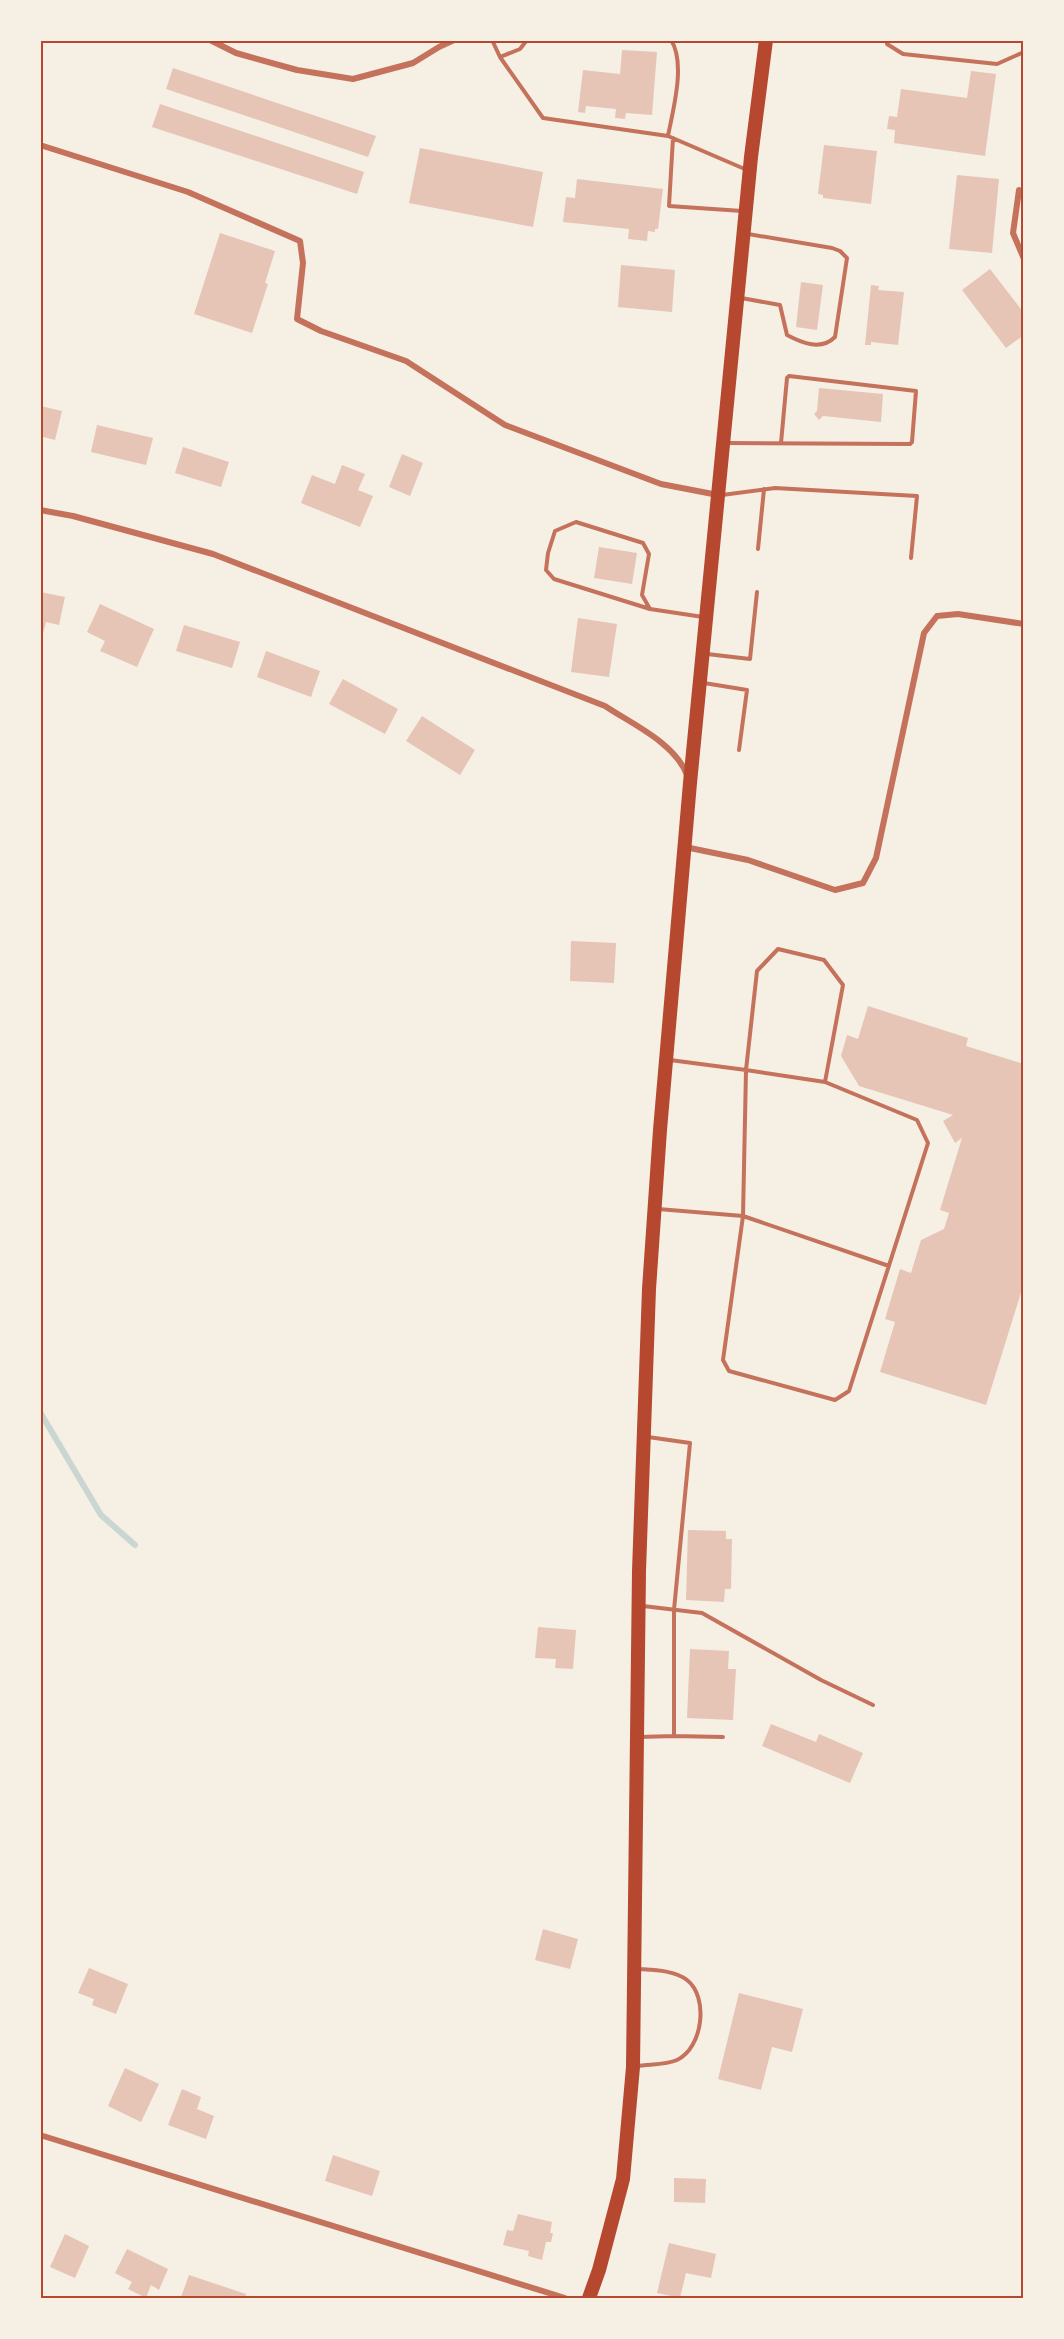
<svg xmlns="http://www.w3.org/2000/svg" width="1064" height="2339" viewBox="0 0 1064 2339" font-family="'Roboto Condensed',sans-serif">
  <style>
    .lines { fill: none; stroke-linecap: round; stroke-linejoin: round }
    .stream { stroke: #c9d6d2; stroke-width: 6 }
    .building { fill: #e6c5b7 }
    .service { stroke: #c5725c; stroke-width: 4 }
    .minor { stroke: #c5725c; stroke-width: 6 }
    .trunk { stroke: #b5482f; stroke-width: 14 }
    .neatline { fill: none; stroke: #b5482f; stroke-width: 2 }
  </style>
  <rect width="100%" height="100%" fill="#f6efe4"/>
  <g class="lines">
    <!-- stream -->
    <path class="stream" d="M40,1412L101,1515L135,1545"/>
  </g>
  <!-- building -->
  <path class="building" d="M622,50L657,52L652,115L626,113L625,119L615,118L616,109L586,106L585,113L578,112L583,70L620,74Z
    M173,68L376,136L368,157L166,89Z
    M971,71L996,74L985,156L894,143L895,130L887,129L889,116L897,117L901,89L967,98Z
    M160,104L364,172L357,194L152,127Z
    M824,145L877,151L871,204L823,198V195L818,194Z
    M420,148L543,172L533,227L409,203Z
    M957,175L999,179L992,253L949,249Z
    M577,179L663,189L658,229H655V232L648,231L647,241L628,239L629,229L563,222L566,197L575,198Z
    M220,233L275,251L265,283L268,284L252,333L194,314Z
    M621,265L675,270L672,312L618,307Z
    M990,269L1024,313V335L1006,348L962,290Z
    M801,282L823,285L817,330L796,327Z
    M871,285L879,286L878,290L904,292L898,345L871,342V345H865Z
    M819,388L883,394L881,422L823,416L819,420L814,414L817,411Z
    M40,406L62,411L55,440L40,436Z
    M97,425L153,438L146,465L91,452Z
    M183,447L229,462L221,487L175,473Z
    M402,454L423,463L410,496L389,487Z
    M342,465L365,474L358,490L373,496L360,527L301,503L312,475L335,484Z
    M599,547L637,553L632,584L594,578Z
    M40,592L65,597L59,625L46,622L41,641Z
    M100,604L154,629L137,667L100,651L105,641L87,632Z
    M578,618L617,624L609,677L571,672Z
    M184,625L240,642L232,668L176,651Z
    M266,651L320,671L311,697L257,677Z
    M343,679L398,709L385,734L329,704Z
    M422,716L475,750L460,775L406,741Z
    M571,941L616,943L614,983L570,981Z
    M868,1006L968,1038L966,1046L1024,1064V1283L986,1405L880,1372L895,1322L885,1319L900,1269L911,1273L921,1240L944,1229L949,1213L940,1210L962,1138L955,1143L943,1121L953,1115L859,1086L841,1056L847,1035L858,1039Z
    M688,1530L726,1531V1539H732L731,1589H725L724,1602L686,1600Z
    M538,1627L576,1630L573,1669L555,1668L556,1659L535,1658Z
    M690,1649L729,1651L728,1669H736L733,1720L687,1718Z
    M771,1724L816,1742L819,1734L863,1753L850,1783L762,1746Z
    M543,1929L578,1939L570,1969L535,1960Z
    M89,1968L128,1984L116,2014L92,2005L94,1999L78,1993Z
    M739,1993L803,2009L792,2052L772,2047L761,2090L718,2079Z
    M125,2068L159,2084L141,2122L108,2106Z
    M182,2089L201,2097L197,2109L214,2116L206,2139L168,2125Z
    M333,2155L380,2171L372,2196L325,2181Z
    M674,2178L706,2179L705,2203L674,2202Z
    M518,2214L552,2222L550,2233H553L551,2242H546L542,2260L528,2256L529,2251L503,2245L507,2230L513,2231Z
    M65,2234L89,2246L75,2278L50,2267Z
    M669,2243L716,2254L711,2278L686,2273L680,2298L657,2293Z
    M127,2249L168,2269L159,2290L151,2285L146,2298L128,2289L132,2282L115,2273Z
    M189,2275L246,2294L245,2298L181,2297Z"/>
  <g class="lines">
    <!-- service -->
    <path class="service" d="M492,40L500,57L543,118L668,136L747,170
      M887,40V44L903,54L997,64L1024,52
      M500,57L520,49L527,40
      M668,136C673,110 686,63 671,40
      M673,138L669,206L742,211
      M741,298L780,305L787,335C802,343 821,351 835,337L847,258L840,251L832,248L748,234
      M727,443L910,444L912,442L916,391L789,376L787,378L781,443
      M722,495L775,488L917,496L911,558
      M758,549L764,489
      M650,609L642,595L649,554L643,543L576,522L555,531L548,553L546,570L554,579L650,609L703,617
      M707,654L750,659L757,592
      M704,683L747,690L739,750
      M825,1082L746,1070L743,1216L889,1266
      M658,1209L743,1216L723,1360L729,1371L835,1400L849,1391L928,1143L917,1120L825,1082L843,985L824,960L778,949L757,971L746,1070L670,1060
      M643,1606L702,1613L821,1680L873,1705
      M674,1736L723,1737
      M639,1737L674,1736V1610L690,1443L648,1437
      M637,2066C649,2064 666,2065 677,2060C703,2048 709,1997 687,1980C674,1970 653,1970 638,1969"/>
    <!-- minor -->
    <path class="minor" d="M210,40L236,53L297,70L353,79L413,63L439,47L454,40
      M40,145L188,192L300,241L303,263L297,319L321,331L406,361L505,425L661,484L718,495
      M1019,190L1013,233L1024,259
      M40,510L73,516L213,554L605,706C632,724 675,743 687,775
      M685,847L748,860L835,890L863,883L876,858L924,633L937,616L958,614L1024,624
      M40,2135L565,2298"/>
    <!-- trunk -->
    <path class="trunk" d="M589,2298L599,2270L623,2179L633,2067L639,1571L649,1289L660,1130L690,783L751,157L766,40"/>
  </g>
  <!-- border -->
  <rect width="1064" height="2339" fill="none" stroke="#f6efe4" stroke-width="84"/>
  <rect x="42" y="42" width="980" height="2255" class="neatline"/>
</svg>
